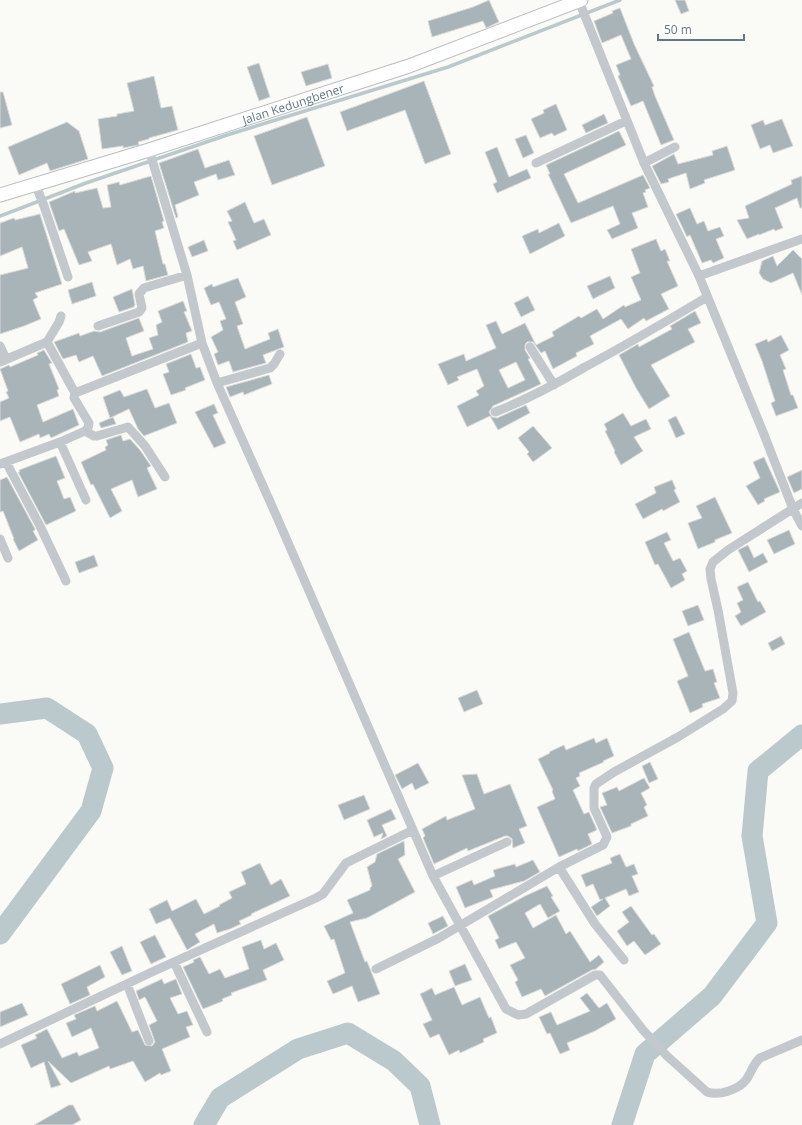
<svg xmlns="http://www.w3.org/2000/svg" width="802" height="1125" viewBox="0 0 802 1125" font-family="'Open Sans',sans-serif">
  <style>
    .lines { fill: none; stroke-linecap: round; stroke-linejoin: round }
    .stream { stroke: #bbc9cc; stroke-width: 3.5 }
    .river { stroke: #bbc9cc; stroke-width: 21 }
    .building { fill: #a9b4b9; stroke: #dcdcd9; fill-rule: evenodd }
    .secondary-casing { stroke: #b7bec2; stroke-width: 15 }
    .street { stroke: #c3c8cc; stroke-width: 9 }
    .secondary { stroke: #fff; stroke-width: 13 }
    .labels { text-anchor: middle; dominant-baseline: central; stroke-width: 4; stroke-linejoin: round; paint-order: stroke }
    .street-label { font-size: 12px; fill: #637884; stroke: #fff }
  </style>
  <rect width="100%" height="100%" fill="#fafaf7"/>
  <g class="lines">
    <!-- stream -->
    <path class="stream" d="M0,216L86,183L227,135L448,67L620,0"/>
    <!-- river -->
    <path class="river" d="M0,714L47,708L87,734L103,768L91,811L0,934
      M204,1125L220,1098L298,1049L348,1033L394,1061L420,1086L430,1125
      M622,1125L645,1054L712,996L767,923L752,836L758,771L802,735"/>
  </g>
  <!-- building -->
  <path class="building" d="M489,0L499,22L486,28L483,21L432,37L428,21L473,7Z
    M675,0H685L689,11L681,14Z
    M620,8L634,44L654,86L652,87L655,96L674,140L661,145L643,101L631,106L618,76L620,75L616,65L631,59L621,35L602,43L594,21L613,13L612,11Z
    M259,63L270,97L259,101L247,67Z
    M328,64L332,78L306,86L301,72Z
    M154,76L161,108L172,106L178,130L149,138V139L138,142L139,145L123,148V146L102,149L98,119L117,116V114L134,111L127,83Z
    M424,81L451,154L425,164L405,110L347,131L340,112Z
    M0,92H3L12,125L0,128Z
    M556,104L567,130L554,136L552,133L540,138L531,119L544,113L543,110Z
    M604,114L608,123L586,133L582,125Z
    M307,117L325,166L272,185L254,136Z
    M782,119L793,146L773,153L770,145L760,149L751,125L763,120L765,125Z
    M67,122L79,131L88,159L50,171L47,163L19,175L8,147Z
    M619,131L626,145L564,174L578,203L643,175L650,188L645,190L646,192L643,193L648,207L632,213L638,228L612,239L607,230L620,224L613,206L571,223L548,174H550L546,165Z
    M526,135L534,153L523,158L515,139Z
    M727,146L735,170L704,180L705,183L690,189L686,173L668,179L669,182L661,184L652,166L674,154L678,164L713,155L712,151Z
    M497,147L509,177L527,169L531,178L497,193L493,184L497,182L485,152Z
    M198,149L205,168L229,160L235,175L218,180L216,174L194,182L199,195L175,205L178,217L176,218L159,163Z
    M151,176L164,221L162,222L164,228L155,231L163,264H165L168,275L146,281L143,266L133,269L130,259L117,265L111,244L88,252L92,261L79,265L64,229L59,231L49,202L75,191V193L97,188L103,208L111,207L107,185L119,182L120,185Z
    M802,176V208H800L797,198L775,208L783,228L775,231L774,229L759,235V234L747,239L737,220L749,218L745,206L792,184L791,180Z
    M245,202L254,223L264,219L271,235L237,250L233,241L236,240L228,222L232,221L227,211Z
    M690,208L697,224L704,221L708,231L720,227L724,236L716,239L724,258L713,263L711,260L702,263L690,235L687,237L676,214Z
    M40,214L62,284L35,293L38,297L33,300L41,319L24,326L0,334V275L28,268L22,247L0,256V223L14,218L15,220Z
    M559,223L565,236L530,254L522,236L538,229L539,233Z
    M656,239L661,251L665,249L670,261H667L678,286L661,294L669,309L646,321L644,318L628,329L621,319L590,336L594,344L576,353L577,356L553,369L545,351L541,353L533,342H527L525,345V350L530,358L528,359L541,384L493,406L489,412L492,417L497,418L526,405L530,413L498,430L490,416L467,427L457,406L479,395L476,391L484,386L477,369L457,377L459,380L448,385L438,364L464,354L466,361L496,348L486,325L496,321L502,334L525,323L536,345L554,336L552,332L579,316L581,318L597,309L603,319L624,305L625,307L641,300L631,277L640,273L631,249ZM516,362L525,380L508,388L499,370Z
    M204,240L208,251L192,257L188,247Z
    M793,250L802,259V295L793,273L771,283L763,279L759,273L762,261L773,256L777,266Z
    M610,276L615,288L593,299L587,286Z
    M238,278L246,297L235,302L243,324L237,326L245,349L270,339L268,333L278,329L284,347L263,355L266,363L233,372L229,361L218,365L214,354L218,352L211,337L223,330L220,321L226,319L219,302L211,305L204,288L212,284L213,287Z
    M92,282L96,296L72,304L68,290Z
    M132,289L135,305L134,306V307L119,312L113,297Z
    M528,296L535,310L521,317L514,303Z
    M183,301L187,311L184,312L192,331L186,333L188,342L102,376L93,356L79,362L76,355L63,359L54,342L79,333L80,336L94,331L100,332L139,318L144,331L126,338L132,356L153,349L149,338L158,335L156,325L162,322L158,311Z
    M695,311L701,323L688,329L695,342L651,365L670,396L649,409L636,388L619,355L638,344L639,347L672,329L670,326Z
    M781,335L789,350L780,355L786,369L783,370L791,395H793L798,408L776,416L771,403L775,401L762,361L755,344L767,339L768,342Z
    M44,350L52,363L49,364L59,389L57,390L59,396L37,405L43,422L73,409L79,425L51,438L49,434L40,438L39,434L20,442L10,417L0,421V402L9,398L6,392L8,391L0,369L9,365L10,367L38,355L37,353Z
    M191,354L196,368L200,367L205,380L185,388L186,390L171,395L163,374L169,372L166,364Z
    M269,375L272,384L244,395L243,392L230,397L226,387Z
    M147,389L155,408L169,403L177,423L144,436L138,429L129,409L110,418L103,397L120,390L124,397Z
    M214,404L218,413L213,415L226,443L214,448L195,412Z
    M623,413L631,426L646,419L651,429L634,437L643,451L621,465L614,452L615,451L605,431L607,430L604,424Z
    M676,416L685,434L676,438L668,420Z
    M113,417L116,424L101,428L99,423Z
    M533,426L552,448L533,462L527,454L529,452L518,438Z
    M121,435L123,441L130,439L140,450L151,466L147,468L157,489L138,497L132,480L111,489L122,511L110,518L93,484L91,485L81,462L106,450L105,447L108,445L106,440Z
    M56,456L65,478L57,481L64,499L70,497L76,511L46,525L18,472H20L19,470Z
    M764,457L780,492L764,499L765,501L758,505L746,486L760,478L753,462Z
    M802,470V489L794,493L787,477Z
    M7,477L35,529V530L33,531L38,540L19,551L13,539H14L3,511L0,512V480Z
    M672,480L676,489L674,490L680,502L663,511L662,509L643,519L635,504L656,493L654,487Z
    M715,497L732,533L715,540V542L698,549L688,523L702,518L696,506Z
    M789,530L795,544L774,554L767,540Z
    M667,532L671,540L664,543L673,561L680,558L687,571L682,574L685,580L671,588L658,564L655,565L645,542Z
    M748,545L754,558L763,553L768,562L749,572L738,550Z
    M94,555L98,566L79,573L75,562Z
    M748,582L758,602L760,601L766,612L741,626L735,616L741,612L737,603L743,600L737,587Z
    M698,605L704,620L688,626L682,611Z
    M689,632L705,671L713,669L717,682L714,683L720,698L702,704L703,707L690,713L677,681L688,676L673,639Z
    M781,636L785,644L772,651L768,643Z
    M477,690L483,704L464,712L458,698Z
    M594,738L596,743L607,738L614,756L603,761L604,762L579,773L580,776L576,778L580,786L573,790L584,814L589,812L597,830L588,834L592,844L578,851L577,849L559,857L537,807L555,799L552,791L553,790L538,759L550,753L549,752L564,745L566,750Z
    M650,762L658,779L649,783L642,766Z
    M418,763L429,783L415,790L412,783L402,789L395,775Z
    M477,774L484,794L510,784L527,826L519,829L525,843L513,848L512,839L508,836H505L468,851L467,848L434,864L423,838L425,836L422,829L446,816L447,820L475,809L462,775Z
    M644,778L650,788L641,793L647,805L644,807L648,816L631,824V826L612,833L600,807L607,805L602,793L617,787L619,791Z
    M364,795L370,809L344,820L338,805Z
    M391,809L396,819L382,825L387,836L381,839L383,833L374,837L367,820Z
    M404,841L405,855L398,859L415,892L367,918L350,922L365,962L367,961L380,994L358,1002L352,986L333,994L327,981L345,973L334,939L331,940L324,926L353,913L347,900L370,890V888L372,886L367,867L375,862L377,854Z
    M620,854L626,867L634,864L638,874L632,876L639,892L629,896L626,889L605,898L610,906L597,916L591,907L603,899L600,900L593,884L586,887L581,875L612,863L610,858Z
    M533,860L540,872L524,881L490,890L493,897L465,908L456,887L472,880L474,885L495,876L493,870L515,864L516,867Z
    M260,863L271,885L281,879L290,896L251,914L252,915L239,921L241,924L230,929L217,933L214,924L195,934L200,942L187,950L170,918L156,924L149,909L167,900L172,911L196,899L204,914L220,906L219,905L232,898L229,892L246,884L241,872Z
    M547,886L553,896L551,897L560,911L548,918L540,904L525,913L533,928L556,915L566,934L570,931L590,962L599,955L604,962L596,969L592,970L545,996L541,989L522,997L515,982L518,980L510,965L525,958L516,942L499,949L495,940L499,938L488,916L525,896Z
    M631,906L652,935L654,934L661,944L645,955L634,941L627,946L617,931L629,922L622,912Z
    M443,916L448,926L433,934L428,923Z
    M155,935L166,957L151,964L140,942Z
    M261,940L264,949L276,943L284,960L263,970L267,980L231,993L232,995L222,999L223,1001L203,1009L183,967L194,962L193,960L200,957L209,974L220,969L225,978L249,969L242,947Z
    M122,946L132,971L122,975L110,952Z
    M465,964L472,980L455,986L449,971Z
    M100,965L105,977L87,987L90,995L70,1004L61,984Z
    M162,979L164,984L176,979L182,994L170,998L178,1014L187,1011L193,1025L186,1027L190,1037L162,1049L171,1071L161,1075L160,1073L145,1082L133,1061L110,1069L109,1066L71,1083L48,1061L61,1085L51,1088L44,1062L31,1068L21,1045L37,1038L35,1035L47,1029L62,1058L77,1052L79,1056L99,1048L91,1028L72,1037L66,1023L76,1019L74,1015L95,1006L97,1011L117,1001L132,1032L138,1030L145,1045L152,1046L155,1042L149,1025L157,1021L145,997L139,1000L136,991Z
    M454,987L462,1005L480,997L489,1018L491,1017L497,1033L483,1039L484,1042L460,1053L459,1050L449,1055L439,1034L430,1038L423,1024L432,1020L420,994L432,988L435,995Z
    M587,993L599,1008L607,1003L616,1019L595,1031L567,1043L570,1050L560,1054L550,1033L547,1034L539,1017L551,1012L557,1025L590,1011L580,998Z
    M22,1003L28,1015L0,1027V1012Z
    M69,1105H73L81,1120L72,1125H34Z"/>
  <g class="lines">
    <defs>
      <g id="secondary">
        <path id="s1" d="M0,195L149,150L409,66L581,0"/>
      </g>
    </defs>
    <!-- secondary casing -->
    <use href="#secondary" class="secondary-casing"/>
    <!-- street -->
    <path class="street" d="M579,1L644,163L699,276L763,432L793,509L802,526
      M149,150L187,275L202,343L217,383L276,515L433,876L506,1009L518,1015L526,1014L595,975H600L643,1030L667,1056L707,1092C719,1096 738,1090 746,1080C751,1073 753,1064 760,1058L802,1040
      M536,163L626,121
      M644,163L675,147
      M35,183L44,206L68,277
      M699,276L802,239
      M98,326L139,312L142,308L139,294L144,288L187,275
      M47,342L75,393
      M0,346L6,359
      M530,347L554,385
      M0,362L47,342L59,322L61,316
      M217,383L270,368L274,364L280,354
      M495,412C526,400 556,384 585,367C626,345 667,321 707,297
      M85,431L94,436H97L128,427L145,446L165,477
      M60,442L86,500
      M6,462L40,526L66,581
      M0,464L60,442L85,431L88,428L89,423L74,398L75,393L202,343
      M0,539L8,558
      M559,867L595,924L624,960
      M433,876L507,842
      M174,962L207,1032
      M376,969L439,938L559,867L603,845L607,837L594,808V788L596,784L614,772L678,737L723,709L732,701L733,693L718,610L711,579L710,569L713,562L728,550L802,503
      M127,984L149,1041
      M0,1044L154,971L316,898L323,894L346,863L413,830"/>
    <!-- secondary -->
    <use href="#secondary" class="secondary"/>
  </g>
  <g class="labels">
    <!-- street labels -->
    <g class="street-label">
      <text stroke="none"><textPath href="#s1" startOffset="307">Jalan Kedungbener</textPath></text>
    </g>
  </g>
  <!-- scale -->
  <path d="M658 34v6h86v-6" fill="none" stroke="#637884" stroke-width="2"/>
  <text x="664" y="34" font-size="12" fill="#637884" stroke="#ffffff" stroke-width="3" paint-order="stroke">50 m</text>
</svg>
